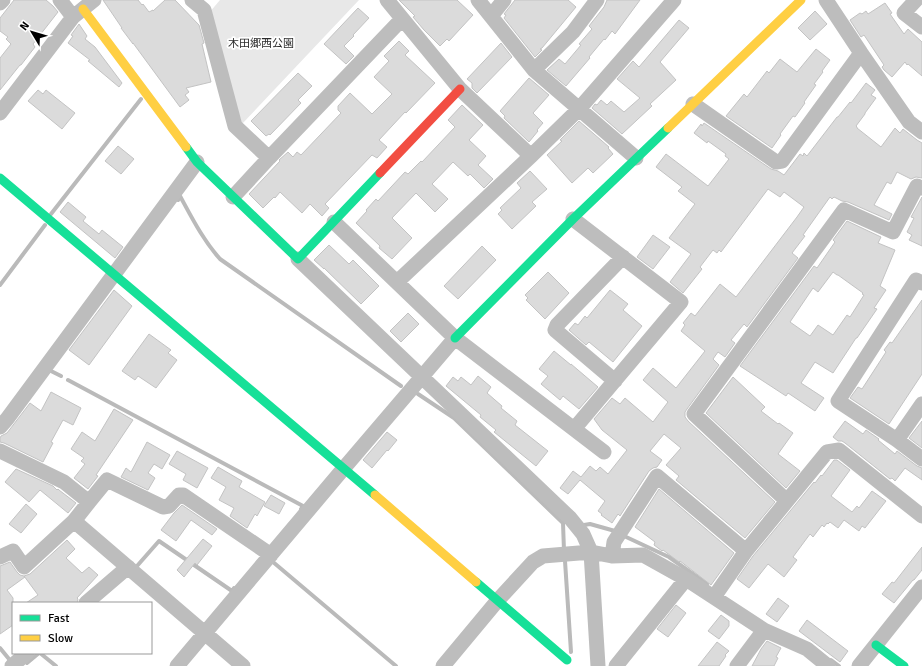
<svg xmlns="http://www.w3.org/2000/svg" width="922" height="666" viewBox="0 0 922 666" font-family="Signika,'Noto Sans JP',sans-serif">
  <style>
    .green { fill: #e8e8e8 }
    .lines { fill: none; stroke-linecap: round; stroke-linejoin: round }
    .stream { stroke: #bababa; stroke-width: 4 }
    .building { fill: #dbdbdb; stroke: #c3c3c3; fill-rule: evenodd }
    .street { stroke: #bdbdbd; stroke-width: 15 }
    .fast { stroke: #16e098; stroke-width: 9 }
    .slow { stroke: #ffcf43; stroke-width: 9 }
    .jam { stroke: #f24e42; stroke-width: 9 }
    .labels { text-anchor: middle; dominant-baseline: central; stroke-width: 3.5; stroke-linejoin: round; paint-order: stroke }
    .park-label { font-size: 11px; fill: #2c2c2c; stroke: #fff }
  </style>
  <rect width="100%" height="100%" fill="#fff"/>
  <!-- green -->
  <path class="green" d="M220,0H359L242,124L209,13Z"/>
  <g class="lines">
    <!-- stream -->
    <path class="stream" d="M178,200L180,196C192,218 203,240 220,259L401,386
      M51,214L141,99
      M0,285L45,225
      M51,371L61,376
      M68,380L303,506L301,509
      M418,394L454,418L563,523L564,551
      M584,525L590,524L615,531
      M624,536L669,557L707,584
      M565,561L571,652
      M273,562L396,666
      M137,566L159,541L232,591L234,588
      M0,648L9,659
      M40,653L56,666
      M831,660L839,666
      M27,663L39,653"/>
  </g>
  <!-- building -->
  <path class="building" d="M14,0H46L53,6L58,12L33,44L35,47L21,65H20L0,90V58L11,44L6,39L8,37L0,31V18Z
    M103,0H138L142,5L143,4L149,12L153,10V11L165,0H175L199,25L204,43L202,44L211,82L186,88L189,92L185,95L189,100L180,107L133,43V44L121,28H122Z
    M399,0H457L473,15L449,41L447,39L440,46L424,30L413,17L415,16Z
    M515,0H568L576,7L542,48L540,49L542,50L535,57L504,18L506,15L504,14Z
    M607,0H640L615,34L612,31L605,40L604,39L589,57L590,58L566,86L547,70L559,59L565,64L581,45L579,44L592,29L589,26L604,7Z
    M885,3L892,13L890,14L904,34L908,29L922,42V76L908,64L907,65L905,62L892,77L884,70L882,67L884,65L864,35L861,37L850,20L860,13L862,14L866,11L868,14Z
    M358,8L369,18L353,35L354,36L344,46L354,56L346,64L324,44Z
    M815,11L827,24L810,40L798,28Z
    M679,20L689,28L660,62L676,80L650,104L652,106L622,134L592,108L595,104L597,105L601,100L607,105L611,101L624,112L640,98L617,79L633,61L639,67Z
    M79,24L87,36L85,39L95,47L122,83L119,87L88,61L90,60L68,43L73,36L71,35Z
    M399,41L409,51L405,55L435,83L406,113L405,112L379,140L387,147L377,158L372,155L325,204L329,208L322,216L310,204L302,213L280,192L275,198L274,197L263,208L249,194L280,161L279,160L288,152L293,157L297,152L301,155L341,113L338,110V106L350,93L372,114L392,94L374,77L389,61L384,56Z
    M501,43L512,57L477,93L472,88V83L467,79Z
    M816,49L830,60L822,71L823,72L814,84L816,85L804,102L805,103L795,117L793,116L780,134L781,135L772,148L726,116L744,94L747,97L767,71L769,73L780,59L797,72Z
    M298,73L312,86L298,100L301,103L270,135L269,134L266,136L251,121Z
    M529,78L549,95L533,113L543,123L537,130L538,131L529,142L504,118L505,116L500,111Z
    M866,83L875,90L871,95L876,98L865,113V114L856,126L857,127V128L881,147L895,128L900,133L903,129L917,140L922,143V178L916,177L911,179L897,172L891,184L887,182L874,205L892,214L889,220L848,202L842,201L834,197L832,199L830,197L803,235L805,236L792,253L798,258L747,327L744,324L731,340L735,343L725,357L718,352L713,359L719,365L687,409L685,412V417L688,421L775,502L745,538L676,480L679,476L666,465L681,448L664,434L650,451L662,460L657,467L653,468L649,471L620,516L618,514L612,523L601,515L602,514L598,511L605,501L580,480L568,494L560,488L573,471L581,477L590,466L596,471L600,467L608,474L627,450L602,430L594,419L612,398L620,404L625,398L653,422L668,402L643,380L653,368L676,388L705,351L681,331L685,325L683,323L691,313L695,316L720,284L736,297L797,217L804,207L784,192L780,197L768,189L721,252L719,250L717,253L713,250L700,267L702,269L683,293L670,282L691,254L669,238L695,204L678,191L682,187L656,167L666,154L708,186L729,159L725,156L726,154L708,141L707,143L694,133L701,124L702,126L704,123L771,169L778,171L784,175L800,154L803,156L804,153L807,156L837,117H838L850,102L851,103Z
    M38,90L43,94L46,90L75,113L62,129L28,101Z
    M462,105L483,125L469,140L486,156L478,165L493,179L484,188L470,174L468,176L453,162L432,184L448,199L435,212L416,193L392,218L412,238L392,259L379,248L380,246L356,223L367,211L366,210L376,199L378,201L405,172L408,174L421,161L422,162L455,127L448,120Z
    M579,121L609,147L608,148L613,154L593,173L588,168L572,183L547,155L562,141L560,140Z
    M118,146L134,159L121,174L105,161Z
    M530,171L547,189L532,202L536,206L512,229L498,214L502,210L500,208L521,188L517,183Z
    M922,197V246L909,240L912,235L907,232L914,218L911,217Z
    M68,202L86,217L83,221L99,234L102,230L123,247L115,258L60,212Z
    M847,221L881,237L878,243L895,250L880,286L886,290L874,308L877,309L857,338H856L833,373L815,362L801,383L824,398L815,411L788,393L786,396L740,366L814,266L817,268L835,242L833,240ZM833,272L837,275H838L863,293L862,294L864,295L850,317L847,315L833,335L818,325L810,336L790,322L813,288L818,292Z
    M653,235L670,247L653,269L637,257Z
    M329,245L349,264L353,260L379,286L361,304L324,268V269L314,260Z
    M482,246L496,260L458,299L444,286Z
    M548,272L569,293L545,319L526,300L528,298L525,295Z
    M114,290L132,306L89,365L69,350Z
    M610,290L628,304L623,310L642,326L613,362L589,342L586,345L569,330L575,323L578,325L585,316L587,318Z
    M922,300V374L889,424L850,398L858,387L862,389L886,352L884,350L890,342L892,343Z
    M408,313L419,324L401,342L390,331Z
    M149,334L171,350L168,353L177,360L156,388L138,376L135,380L122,371Z
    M554,351L571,365V364L598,387L579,409L563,396L560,400L541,384L548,376L539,369Z
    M478,376L491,387L487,393L502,406L501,408L517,421L515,425L548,451L536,466L494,432L496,430L480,417L481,415L446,386L453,377L458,381L461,377L471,385Z
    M733,377L765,407L761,411L778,424L779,423L793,433L778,454L800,471L786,488L706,413Z
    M51,392L81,408L73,425L63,420L51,442L53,443L43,462L4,443L0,442V438L1,436L7,433L30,403L41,411Z
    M114,409L133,420L96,475L98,476L88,489L74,478L85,464L81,461L84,458L71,449L82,432L95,441Z
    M845,421L863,434L866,430L879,439L878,440L895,454L897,451L917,466L922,468V480L905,468L895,481L892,478L890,479L845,443L842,441H838L833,437Z
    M922,421V448L909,438Z
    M387,432L397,440L388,451L387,450L372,468L363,460Z
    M147,442L170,455L162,469L154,464L148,473L155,478L148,490L121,477L126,468L131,472Z
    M177,451L208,468L197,488L183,480L186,474L169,464Z
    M834,460H837L850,470L831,496L852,512L857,506L859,508L872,491L886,501L865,528L862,526L859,531L844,520L838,528L830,522L828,524L827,523L824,527L822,525L813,537L810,534L793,557L797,560L784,577L768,564L749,588L737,579L753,556L814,482L815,483L821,475L822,476Z
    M218,467L242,481L239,487L265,502L257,516L255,514L247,528L230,516L234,508L219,500L226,487L211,478Z
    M16,469L53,486L57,490L58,489L59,490L76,503L68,513L40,490L29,502L5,482Z
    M659,489L734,553L711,585L680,561L679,562L663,550L662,551L654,545L655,542L635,527Z
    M271,495L285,503L279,514L264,506Z
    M26,504L37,514L21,533L9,524Z
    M182,505L217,529L212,535L191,520L176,541L161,530L174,513Z
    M203,539L212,546L197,565L195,563L184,577L177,570Z
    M67,540L75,549L66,558L82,573L89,567L98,575L77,598L78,599L77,603H26L38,595L24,576L30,574Z
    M922,547V570L914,580H913L894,603L882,594L892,582L894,583Z
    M10,562L17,572L20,575L24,576L25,577L7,590L13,598V625L0,634V566Z
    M778,598L789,606L777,622L766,614Z
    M676,605L686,613L668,637L657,629Z
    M721,615L729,621V626L719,639L708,631Z
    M807,620L848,651L840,662L799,631Z
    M767,641L781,648L776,657L778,658L774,666H752L761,649Z
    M717,642L729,651L725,655L726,656L719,666H698Z"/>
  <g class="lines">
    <!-- street -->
    <path class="street" d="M60,0L73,17
      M192,0L204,10L235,126L269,158L402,19
      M387,0L460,89L531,156
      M478,0L534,70L636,158
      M826,0L861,53L909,122L922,132
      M916,0L904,13L922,27
      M0,3L3,0
      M491,16L504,0
      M534,70L573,32L597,0
      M693,104L776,162L782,161L861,53
      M0,113L73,17L94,0
      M233,197L269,158
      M573,219L681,302L574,429
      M334,222L455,338L604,452
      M298,259L570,518L583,534L591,552L598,666
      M397,282L531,156L579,109L674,0
      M922,283L916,280L838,401L897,440L922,459
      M615,381L555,330L557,325L623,257
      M0,427L7,419L197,162
      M897,440L922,404
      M0,451L64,482L89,502L107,480L163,507L169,506L179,495H183L271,555
      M787,501L694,414L844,210L893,232L917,186L922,188
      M74,521L243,666
      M612,556L614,542L657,476L746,551
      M0,557L13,551L24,567L74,521L89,502
      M714,597L746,551L827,452L839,450L922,516
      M86,603L128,567
      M12,666L27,653
      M177,666L344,468L455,338
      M443,666L498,600L533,562L543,556L591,552L612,556L643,555L686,579L764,630L807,649L828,666
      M616,666L686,579
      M737,666L764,630
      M859,666L922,587"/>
    <!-- fast -->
    <path class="fast" d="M186,147L197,162L298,259L380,173
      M0,178L375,495
      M455,338L573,219L668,128
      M476,582L567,660
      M876,645L904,666"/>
    <!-- slow -->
    <path class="slow" d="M83,9L186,147
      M668,128L801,0
      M375,495L476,582"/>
    <!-- jam -->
    <path class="jam" d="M380,173L460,89"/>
  </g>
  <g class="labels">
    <!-- park labels -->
    <g class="park-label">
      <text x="261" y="43">木田郷西公園</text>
    </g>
  </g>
  <!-- legend -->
  <rect x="12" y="602" width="140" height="52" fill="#ffffff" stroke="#999999"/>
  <rect x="20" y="615" width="20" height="6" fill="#16e098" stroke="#999999"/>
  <text x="48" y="622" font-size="12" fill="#000000">Fast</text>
  <rect x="20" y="635" width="20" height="6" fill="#ffcf43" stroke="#999999"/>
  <text x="48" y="642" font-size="12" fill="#000000">Slow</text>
  <!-- north arrow -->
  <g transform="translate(32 32) rotate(308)" stroke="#ffffff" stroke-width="3" paint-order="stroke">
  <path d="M0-3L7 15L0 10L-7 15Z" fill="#000000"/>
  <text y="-6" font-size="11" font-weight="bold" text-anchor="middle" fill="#000000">N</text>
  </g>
</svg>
